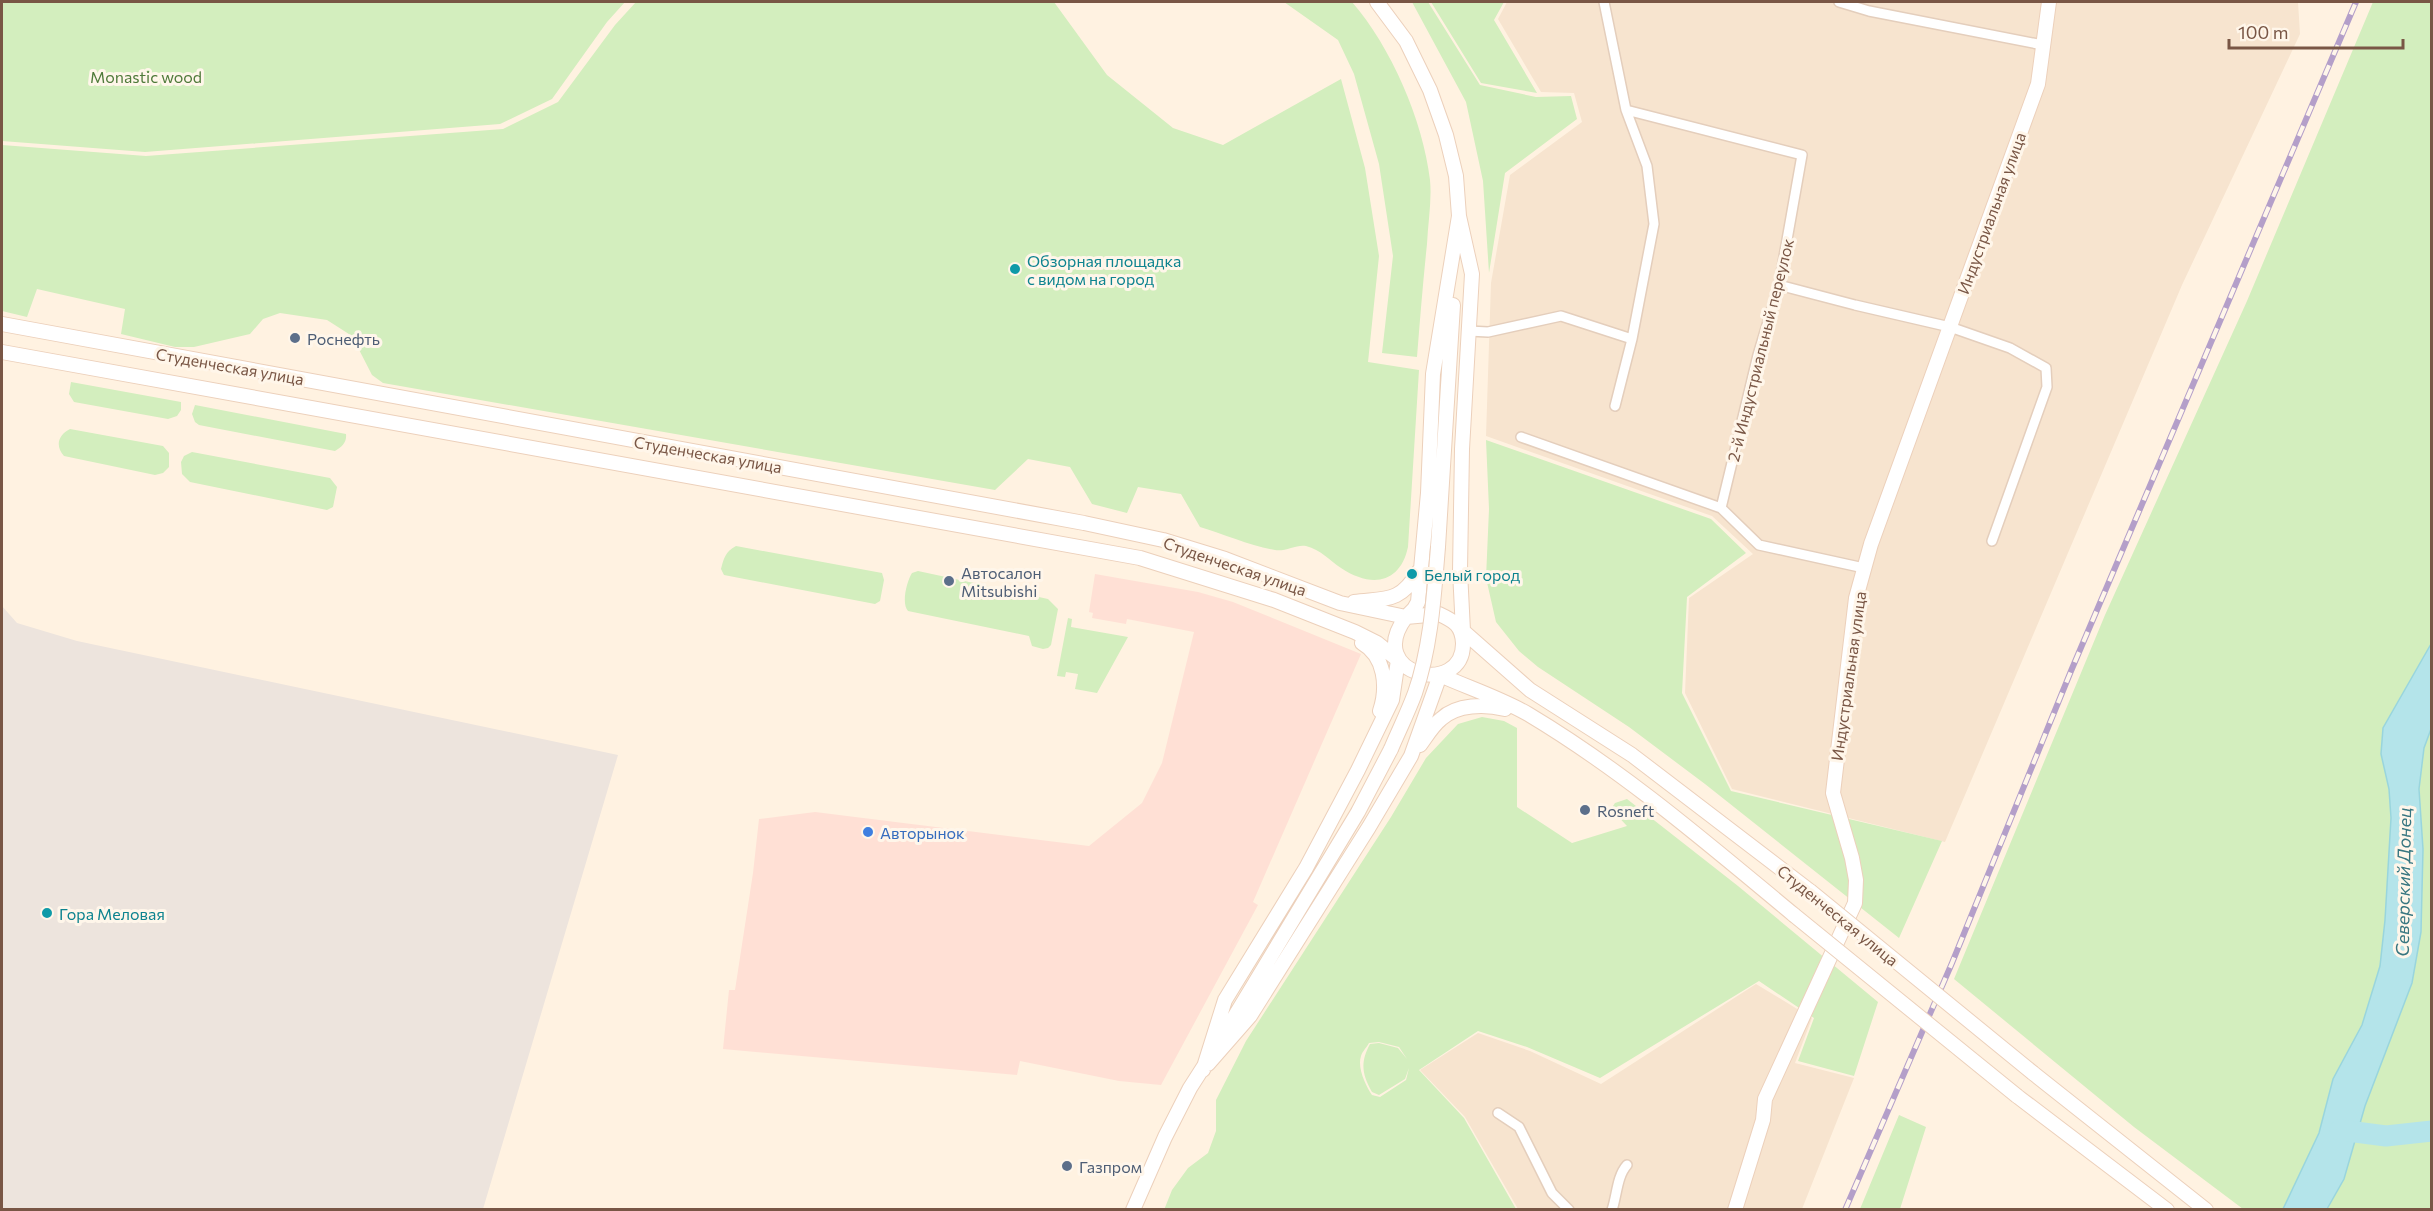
<svg xmlns="http://www.w3.org/2000/svg" width="2433" height="1211" viewBox="0 0 2433 1211" font-family="Commissioner,sans-serif">
  <style>
    .residential { fill: #f7e4cf }
    .commercial { fill: #ffe0d5 }
    .industrial { fill: #ede4dd }
    .green { fill: #d3eebe; fill-rule: evenodd }
    .water { fill: #b4e4ea; stroke: #99d5dd; stroke-width: 1.5 }
    .lines { fill: none; stroke-linecap: round; stroke-linejoin: round }
    .river { stroke: #b4e4ea; stroke-width: 21 }
    .street-casing { stroke: #e4cebc; stroke-width: 12 }
    .secondary-casing { stroke: #ecd0bb; stroke-width: 16 }
    .street { stroke: #fff; stroke-width: 9 }
    .secondary { stroke: #fff; stroke-width: 14 }
    .rail-casing { stroke: #b49fc9; stroke-width: 6 }
    .rail { stroke: #fff6ea; stroke-width: 4; stroke-dasharray: 11; stroke-linecap: butt }
    .secondary-bridge-casing { stroke: #ecd0bb; stroke-width: 16; stroke-linecap: butt }
    .secondary-bridge { stroke: #fff; stroke-width: 14 }
    .culture-dot { fill: #0f9aa8; stroke: #fff6ea; stroke-width: 2 }
    .service-dot { fill: #5c6f8a; stroke: #fff6ea; stroke-width: 2 }
    .shop-dot { fill: #3f7fe0; stroke: #fff6ea; stroke-width: 2 }
    .labels { text-anchor: middle; dominant-baseline: central; stroke-width: 6; stroke-linejoin: round; paint-order: stroke }
    .park-label { font-size: 16px; fill: #4f7a3a; stroke: #fff6ea }
    .street-label { font-size: 16px; fill: #795645; stroke: #fff6ea }
    .culture-label { font-size: 16px; fill: #0d838f; stroke: #fff6ea; text-anchor: start }
    .service-label { font-size: 16px; fill: #4e5e75; stroke: #fff6ea; text-anchor: start }
    .shop-label { font-size: 16px; fill: #366cbe; stroke: #fff6ea; text-anchor: start }
    .water-label { font-size: 18px; font-style: italic; fill: #377680; stroke: #fff6ea }
  </style>
  <rect width="100%" height="100%" fill="#fff2e1"/>
  <!-- residential -->
  <path class="residential" d="M1507,2H2298L2300,34L2182,285L1945,842L1732,789L1685,693L1689,598L1753,554L1712,516L1486,436L1491,283L1510,175L1582,122L1574,93L1541,92L1498,19Z
    M1756,984L1812,1018L1795,1063L1854,1078L1802,1209H1518L1465,1117L1420,1070L1478,1033L1530,1051L1601,1084Z"/>
  <!-- commercial -->
  <path class="commercial" d="M1095,574L1198,592L1233,602L1361,654L1253,902L1258,905L1161,1085L1119,1081L1020,1061L1017,1075L723,1049L729,990H735L753,873L759,819L815,812L1089,846L1142,803L1162,763L1194,632L1127,619L1126,624L1092,618L1093,613L1089,612Z"/>
  <!-- industrial -->
  <path class="industrial" d="M2,606L17,623L77,641L618,755L483,1209H2Z"/>
  <!-- green -->
  <path class="green" d="M2,2H625L607,22L552,99L500,124L145,152L2,141Z
    M636,2H1054L1107,75L1173,128L1223,145L1341,79L1365,168L1379,256L1368,362L1419,370L1408,547C1400,584 1371,588 1341,568C1329,560 1321,550 1306,546C1297,544 1285,552 1275,550C1250,546 1224,534 1200,527L1181,494L1138,487L1127,513L1092,504L1070,467L1028,459L995,490L383,383L372,375L352,336L327,320L280,313L263,319L250,334L194,347H175L121,334L125,309L37,289L27,317L2,311V145L146,156L503,129L558,102L615,25Z
    M1284,2H1352C1391,47 1423,120 1430,180C1432,200 1428,223 1427,244C1423,282 1420,319 1417,357L1382,353L1393,256L1379,164L1354,74L1338,40Z
    M1412,2H1428L1480,85L1536,97L1571,96L1577,119L1505,173L1489,273L1483,181L1466,102Z
    M1431,2H1504L1494,20L1537,93L1481,83Z
    M2373,2H2431V644L2383,728L2381,754L2389,789L2391,818L2385,920L2380,966L2362,1025L2333,1079L2319,1133L2283,1209H2243L2134,1127L1954,979L2105,615L2247,301Z
    M71,382L181,402V410L177,416L168,419L74,402L69,394Z
    M195,405L346,434C347,442 342,447 335,451L199,425L195,422L192,414Z
    M70,429L163,446L169,453V467L163,473L155,475L64,456C55,446 58,435 70,429Z
    M1486,440L1711,519L1746,553L1687,597L1682,693L1731,791L1942,841L1899,938L1705,784L1629,727L1538,667L1519,651L1496,622L1486,578L1489,509Z
    M192,452L330,478L337,487L333,507L327,510L190,482L182,474L181,462L184,456Z
    M736,546L882,573L884,580L880,601L875,604L724,575L721,569C724,558 725,552 736,546Z
    M918,571L1048,599L1058,609L1051,645L1048,648L1043,649L1032,646L1029,636L908,611C901,603 907,581 912,573Z
    M1068,618L1072,619L1071,627L1128,637L1097,693L1075,689L1078,674L1066,672L1065,677L1057,676Z
    M1482,717L1504,721L1517,728V807L1572,843L1627,826L1611,809L1615,803L1627,799L1738,886L1878,1002L1854,1076L1798,1061L1814,1018L1759,981L1600,1078L1527,1047L1478,1031L1419,1070L1464,1118L1516,1209L1454,1208L1456,1209L1164,1210L1172,1190L1188,1168L1208,1153L1216,1131V1100L1246,1041L1391,817L1426,758L1458,724ZM1379,1042L1399,1047L1407,1059L1398,1048L1379,1043L1370,1044C1360,1062 1362,1075 1372,1092L1379,1095L1405,1079L1409,1068L1406,1080L1380,1097L1372,1095C1366,1086 1357,1068 1361,1056C1362,1052 1367,1047 1369,1043Z
    M2431,729V1209L2327,1210L2344,1179L2365,1106L2412,983L2421,932L2423,849L2419,789L2424,748Z
    M1899,1115L1926,1127L1900,1209H1860Z"/>
  <!-- water -->
  <path class="water" d="M2431,644V729L2424,748L2419,789L2423,849L2421,932L2412,983L2365,1106L2344,1179L2327,1209H2283L2319,1133L2333,1079L2362,1025L2380,966L2385,920L2391,818L2389,789L2381,754L2383,728Z"/>
  <g class="lines">
    <!-- river -->
    <path class="river" d="M2340,1130L2386,1136L2432,1131"/>
    <defs>
      <path id="street" d="M1604,2L1626,110L1647,166L1654,224L1632,339L1615,406
        M1839,2L1869,11L2043,45
        M1626,110L1802,155L1779,285L1758,355L1721,508
        M1779,285L1855,305L1950,327L2010,348L2046,368L2047,387L1992,541
        M1469,331L1488,332L1561,316L1632,339
        M1521,437L1721,508L1759,545L1864,568
        M1498,1113L1519,1127L1552,1193L1569,1210
        M1612,1210C1617,1195 1617,1176 1627,1165"/>
      <path id="secondary" d="M1377,2L1406,41L1430,90L1446,135L1456,176L1459,216L1472,274L1462,449L1460,571L1463,631L1530,690L1632,755L1810,891
        M2,324L1084,523L1163,540L1225,559L1340,603L1406,617L1414,609L1418,602L1428,493L1433,374L1459,216
        M2,352L1140,558L1274,600L1355,632L1377,643L1398,660L1392,700L1358,770L1306,868L1225,1000L1203,1070
        M1438,547L1453,305
        M1354,602C1386,598 1400,603 1418,572
        M1439,614C1454,621 1462,625 1463,643C1464,698 1362,676 1406,617Z
        M1362,643C1385,656 1388,687 1380,711
        M1420,745C1426,737 1433,725 1441,719C1457,704 1485,704 1505,709
        M1221,1039L1358,812L1391,749
        M1208,1064L1250,1016L1369,827L1411,756L1440,675C1469,688 1500,698 1528,714C1625,772 1707,843 1794,915
        M2033,1073L2206,1210
        M2017,1096L2167,1210
        M1133,1210L1165,1137L1190,1088L1206,1063
        M1735,1210L1763,1120L1765,1099L1855,903L1856,880L1852,858L1833,793L1856,598L1871,544L2038,84L2049,2"/>
    </defs>
    <!-- street casing -->
    <use href="#street" class="street-casing"/>
    <!-- secondary casing -->
    <use href="#secondary" class="secondary-casing"/>
    <!-- street -->
    <use href="#street" class="street"/>
    <!-- secondary -->
    <use href="#secondary" class="secondary"/>
    <defs>
      <path id="rail" d="M1845,1210L1952,963L2071,671L2356,2"/>
    </defs>
    <!-- rail casing -->
    <use href="#rail" class="rail-casing"/>
    <!-- rail -->
    <use href="#rail" class="rail"/>
    <defs>
      <path id="secondary-bridge" d="M1391,749C1399,730 1408,712 1415,693C1431,647 1434,595 1438,547
        M1810,891L2033,1073
        M1794,915L2017,1096"/>
    </defs>
    <!-- secondary-bridge casing -->
    <use href="#secondary-bridge" class="secondary-bridge-casing"/>
    <!-- secondary-bridge -->
    <use href="#secondary-bridge" class="secondary-bridge"/>
  </g>
  <!-- markers -->
  <g class="culture-dot">
    <circle cx="1015" cy="269" r="6"/>
    <circle cx="1412" cy="574" r="6"/>
    <circle cx="47" cy="913" r="6"/>
  </g>
  <g class="service-dot">
    <circle cx="295" cy="338" r="6"/>
    <circle cx="949" cy="581" r="6"/>
    <circle cx="1585" cy="810" r="6"/>
    <circle cx="1067" cy="1166" r="6"/>
  </g>
  <circle class="shop-dot" cx="868" cy="832" r="6"/>
  <g class="labels">
    <!-- park labels -->
    <g class="park-label">
      <text x="146" y="76">Monastic wood</text>
    </g>
    <!-- street labels -->
    <g class="street-label">
      <text transform="translate(1991 213) rotate(-70)">Индустриальная улица</text>
      <text transform="translate(1760 350) rotate(-76)">2-й Индустриальный переулок</text>
      <text transform="translate(230 366) rotate(10)">Студенческая улица</text>
      <text transform="translate(708 454) rotate(10)">Студенческая улица</text>
      <text transform="translate(1235 566) rotate(19)">Студенческая улица</text>
      <text transform="translate(1848 676) rotate(-82)">Индустриальная улица</text>
      <text transform="translate(1838 915) rotate(39)">Студенческая улица</text>
    </g>
    <!-- culture labels -->
    <g class="culture-label">
      <text x="1027" y="260">Обзорная площадка<tspan x="1027" dy="18">с видом на город</tspan></text>
      <text x="1424" y="574">Белый город</text>
      <text x="59" y="913">Гора Меловая</text>
    </g>
    <!-- service labels -->
    <g class="service-label">
      <text x="307" y="338">Роснефть</text>
      <text x="961" y="572">Автосалон<tspan x="961" dy="18">Mitsubishi</tspan></text>
      <text x="1597" y="810">Rosneft</text>
      <text x="1079" y="1166">Газпром</text>
    </g>
    <!-- shop labels -->
    <g class="shop-label">
      <text x="880" y="832">Авторынок</text>
    </g>
    <!-- water labels -->
    <g class="water-label">
      <text transform="translate(2403 882) rotate(-89)">Северский Донец</text>
    </g>
  </g>
  <!-- border -->
  <rect width="2433" height="1211" fill="none" stroke="#795645" stroke-width="6"/>
  <!-- scale -->
  <path d="M2229 39v9h174v-9" fill="none" stroke="#795645" stroke-width="3"/>
  <text x="2238" y="39" font-size="18" fill="#795645" stroke="#fff6ea" stroke-width="4.5" paint-order="stroke">100 m</text>
</svg>
